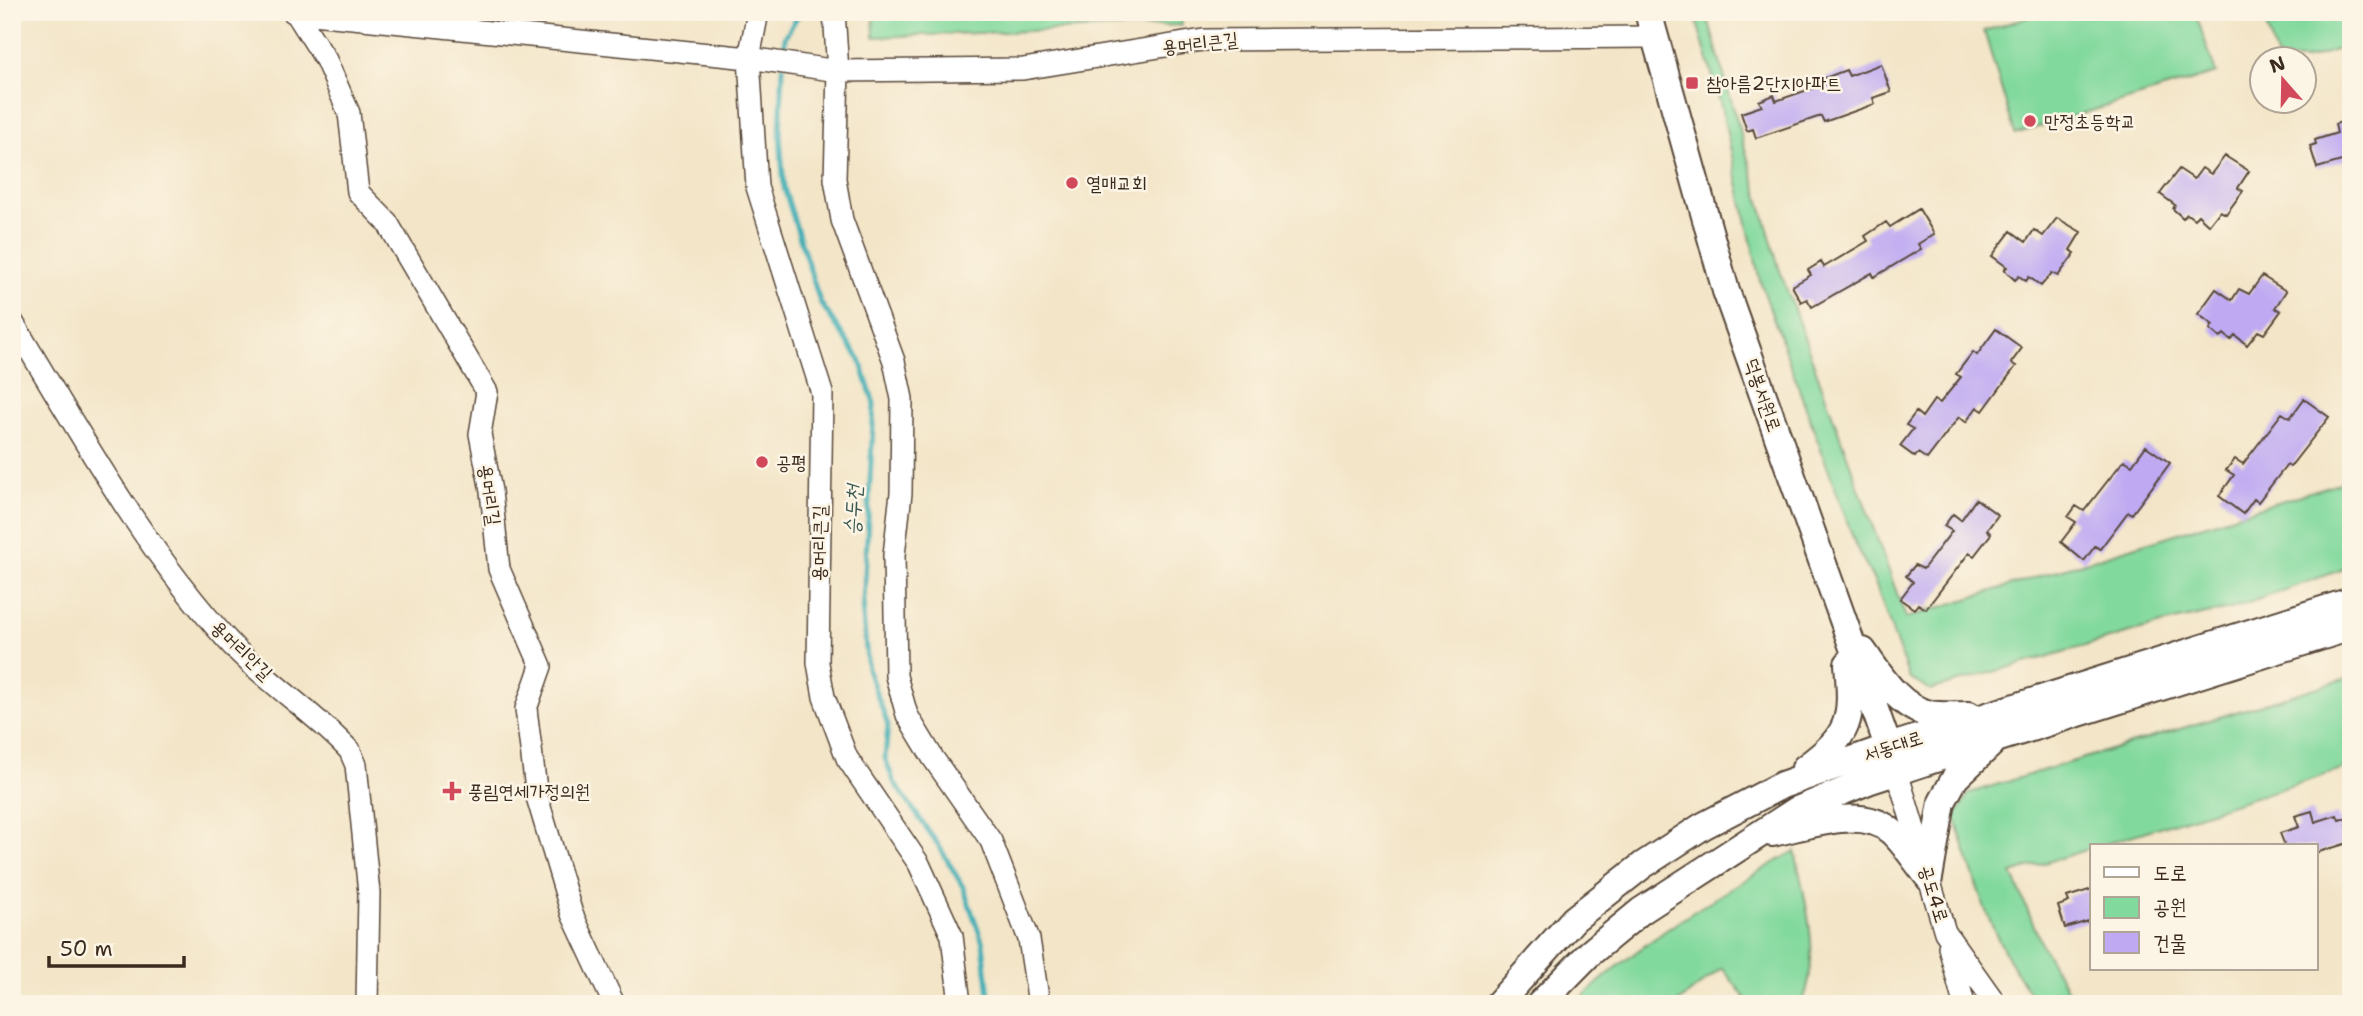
<svg xmlns="http://www.w3.org/2000/svg" width="2363" height="1016" viewBox="0 0 2363 1016" font-family="'Shantell Sans','Poor Story',sans-serif">
  <style>
    .green { fill: #82d99e; stroke: #5e825e; stroke-width: 2 }
    .lines { fill: none; stroke-linecap: round; stroke-linejoin: round }
    .stream { stroke: #3daeb5; stroke-width: 5 }
    .building { fill: #bea9f2 }
    .minor-casing { stroke: #574638; stroke-width: 24 }
    .major-casing { stroke: #574638; stroke-width: 30 }
    .minor { stroke: #fff; stroke-width: 21 }
    .major { stroke: #fff; stroke-width: 26 }
    .poi-dot { fill: #d1495b; stroke: #fcf5e5; stroke-width: 2.5 }
    .labels { text-anchor: middle; dominant-baseline: central; stroke-width: 5; stroke-linejoin: round; paint-order: stroke }
    .street-label { font-size: 19px; fill: #3b2a1e; stroke: #fcf5e5 }
    .poi-label { font-size: 19px; fill: #3b2a1e; stroke: #fcf5e5; text-anchor: start }
    .water-label { font-size: 21px; font-style: italic; fill: #3c5853; stroke: #fcf5e5 }
  </style>
  <rect width="100%" height="100%" fill="#fcf5e5"/>
  <filter id="ink" filterUnits="userSpaceOnUse"><feTurbulence type="fractalNoise" baseFrequency=".0143" numOctaves="2"/><feDisplacementMap in="SourceGraphic" scale="14" xChannelSelector="R" yChannelSelector="G"/><feConvolveMatrix kernelMatrix="1 2 1 2 8 2 1 2 1" color-interpolation-filters="sRGB"/></filter>
  <filter id="wash" filterUnits="userSpaceOnUse"><feTurbulence type="fractalNoise" baseFrequency=".00686" numOctaves="4" result="noise"/><feDisplacementMap in="SourceGraphic" scale="28" xChannelSelector="R" yChannelSelector="G"/><feGaussianBlur stdDeviation="1.57" result="paint"/><feColorMatrix in="noise" values="0 0 0 0 0 0 0 0 0 0 0 0 0 0 0 0 0 1.4 0 .05"/><feComposite in="paint" operator="in"/></filter>
  <g filter="url(#wash)">
    <rect width="100%" height="100%" fill="#f3e5c8"/>
    <!-- green -->
    <path class="green" d="M873,12H1181L1182,25L874,37Z
      M1694,12H1706L1779,268L1906,618L2351,479V554L2341,570L2234,608L2165,623L1930,690L1909,678L1875,583L1856,546L1760,281L1720,102Z
      M2045,12H2195L2216,73L2015,134L1984,31Z
      M2262,12H2351V45L2304,60L2277,59Z
      M2351,677V767L2012,873L2042,945L2075,1004H2038C1994,948 1975,884 1955,817L1969,793Z
      M1795,851C1805,902 1822,954 1802,1004H1750L1722,968L1676,1004H1575C1639,942 1718,895 1795,851Z"/>
    <g class="lines">
      <!-- stream -->
      <path class="stream" d="M784,57L785,37L800,12
        M783,67L780,135L784,188L820,302L860,360L874,404L863,616L868,670L888,725L885,758L894,782L939,846L963,887L983,943L990,1004"/>
    </g>
    <g id="blocks">
      <!-- building -->
      <path class="building" d="M1881,64L1891,92L1873,98L1875,104L1824,122L1821,116L1756,138L1753,129L1747,131L1741,113L1762,106L1759,101L1774,95L1776,101L1825,84L1822,79L1846,70L1849,76Z
        M2348,120L2351,166H2346L2345,160L2317,168L2310,146L2316,144L2315,140L2337,133L2335,124Z
        M2225,156L2249,171L2238,188L2243,191L2226,214L2220,211L2209,225L2198,215L2194,219L2187,214L2183,218L2173,209L2175,205L2160,194L2179,169L2194,179L2202,168L2211,174Z
        M1919,209L1934,234L1918,244L1921,249L1874,277L1872,273L1812,307L1807,299L1801,302L1792,286L1811,275L1808,270L1821,262L1824,267L1868,241L1865,236L1886,222L1890,227Z
        M2057,218L2081,232L2070,250L2075,253L2058,276L2052,273L2041,286L2029,277L2026,281L2019,276L2015,280L2004,270L2007,267L1992,256L2011,231L2026,242L2034,230L2043,236Z
        M2262,276L2286,291L2275,308L2281,311L2264,334L2258,331L2247,345L2235,335L2231,340L2224,334L2220,338L2210,329L2213,325L2198,314L2216,289L2232,300L2239,289L2249,294Z
        M1996,329L2022,348L2011,363L2016,366L1983,411L1977,407L1966,422L1959,417L1927,459L1918,453L1915,457L1900,446L1913,429L1906,425L1916,412L1922,417L1934,400L1940,403L1961,377L1956,374L1973,352L1977,355Z
        M2304,399L2329,417L2290,467L2287,465L2258,502L2254,499L2243,514L2219,496L2234,475L2226,470L2235,459L2243,464L2282,413L2290,418Z
        M2146,446L2170,463L2132,514L2128,512L2100,549L2095,546L2084,561L2061,542L2076,522L2068,517L2076,506L2084,511L2124,460L2132,465Z
        M1976,499L1998,515L1987,530L1991,534L1974,556L1969,553L1926,609L1918,604L1914,609L1900,599L1913,582L1906,576L1915,565L1923,569L1952,531L1944,526L1953,514L1961,520Z
        M2312,811L2315,822L2337,815L2339,820L2346,818L2351,842L2316,853V846H2285L2280,833L2299,827L2295,816Z
        M2092,889V920L2065,928L2058,906L2069,902L2067,897Z"/>
    </g>
  </g>
  <g filter="url(#ink)">
    <use href="#blocks" fill-opacity="0" stroke="#574638" stroke-width="2"/>
    <g class="lines">
      <defs>
        <path id="minor" d="M293,12L749,58L838,71L1023,69L1203,40L1654,37
          M758,12L749,58L757,187L822,393L818,663L824,697L847,758L919,864L952,936L960,1004
          M834,12L838,71L835,179L842,220L894,361L902,399L901,493L894,555L896,676L907,715L933,758L991,841L1029,939L1039,1004
          M296,13L326,60L349,113L358,192L387,222L487,392L480,434L491,491L499,569L541,666L526,709L537,797L572,914L614,1004
          M12,321C79,431 143,549 231,644C267,683 314,712 350,751L356,765L369,893L367,1004
          M1897,772L1945,932L1996,1004
          M1949,947L1964,1004"/>
        <path id="major" d="M1648,12L1726,291L1894,763
          M1863,651C1880,675 1899,708 1930,714C1942,716 1956,715 1969,715
          M1805,768C1851,734 1853,720 1848,664
          M1772,833C1807,826 1862,805 1892,832C1906,845 1917,863 1929,878
          M1929,878L1942,802L1955,778L1992,743
          M1498,1004L1574,919L1643,865L1703,826L1782,785L1889,747L2351,601
          M1540,1004L1590,953L1641,911L1797,810L1868,781L1996,739L2351,627"/>
      </defs>
      <!-- minor casing -->
      <use href="#minor" class="minor-casing"/>
      <!-- major casing -->
      <use href="#major" class="major-casing"/>
      <!-- minor -->
      <use href="#minor" class="minor"/>
      <!-- major -->
      <use href="#major" class="major"/>
    </g>
  </g>
  <!-- markers -->
  <g class="poi-dot">
    <rect x="1685" y="76" width="14" height="14" rx="3.5"/>
    <circle cx="2030" cy="121" r="7"/>
    <circle cx="1072" cy="183" r="7"/>
    <circle cx="762" cy="462" r="7"/>
    <path d="M448.5 780.5h7v7h7v7h-7v7h-7v-7h-7v-7h7z"/>
  </g>
  <g class="labels">
    <!-- street labels -->
    <g class="street-label">
      <text transform="translate(1200 43) rotate(-6)">용머리큰길</text>
      <text transform="translate(1763 395) rotate(71)">덕봉서원로</text>
      <text transform="translate(490 495) rotate(82)">용머리길</text>
      <text transform="translate(819 543) rotate(-89)">용머리큰길</text>
      <text transform="translate(242 650) rotate(44)">용머리안길</text>
      <text transform="translate(1893 746) rotate(-18)">서동대로</text>
      <text transform="translate(1934 894) rotate(73)">공도4로</text>
    </g>
    <!-- poi labels -->
    <g class="poi-label">
      <text x="1706" y="83">참아름2단지아파트</text>
      <text x="2044" y="121">만정초등학교</text>
      <text x="1086" y="183">열매교회</text>
      <text x="776" y="462">공평</text>
      <text x="468" y="791">풍림연세가정의원</text>
    </g>
    <!-- water labels -->
    <g class="water-label">
      <text transform="translate(853 510) rotate(-87)">승두천</text>
    </g>
  </g>
  <!-- margin -->
  <rect width="2363" height="1016" fill="none" stroke="#fcf5e5" stroke-width="42"/>
  <!-- legend -->
  <rect x="2090" y="844" width="228" height="126" fill="#fcf5e5" stroke="#afa495" stroke-width="2"/>
  <rect x="2104" y="867" width="35" height="10" fill="#ffffff" stroke="#afa495" stroke-width="2"/>
  <text x="2153" y="880" font-size="21" fill="#3b2a1e">도로</text>
  <rect x="2104" y="897" width="35" height="21" fill="#82d99e" stroke="#afa495" stroke-width="2"/>
  <text x="2153" y="914" font-size="21" fill="#3b2a1e">공원</text>
  <rect x="2104" y="932" width="35" height="21" fill="#bea9f2" stroke="#afa495" stroke-width="2"/>
  <text x="2153" y="950" font-size="21" fill="#3b2a1e">건물</text>
  <!-- north arrow -->
  <g transform="translate(2283 80) rotate(340)"><circle r="33" fill="#fcf5e5" stroke="#afa495" stroke-width="2"/>
  <path d="M0-5L12 26L0 18L-12 26Z" fill="#d1495b"/>
  <text y="-10" font-size="19" font-weight="bold" text-anchor="middle" fill="#3b2a1e">N</text>
  </g>
  <!-- scale -->
  <path d="M49 956v10h135v-10" fill="none" stroke="#3b2a1e" stroke-width="3.5"/>
  <text x="60" y="956" font-size="21" fill="#3b2a1e" stroke="#fcf5e5" stroke-width="5" paint-order="stroke">50 m</text>
</svg>
